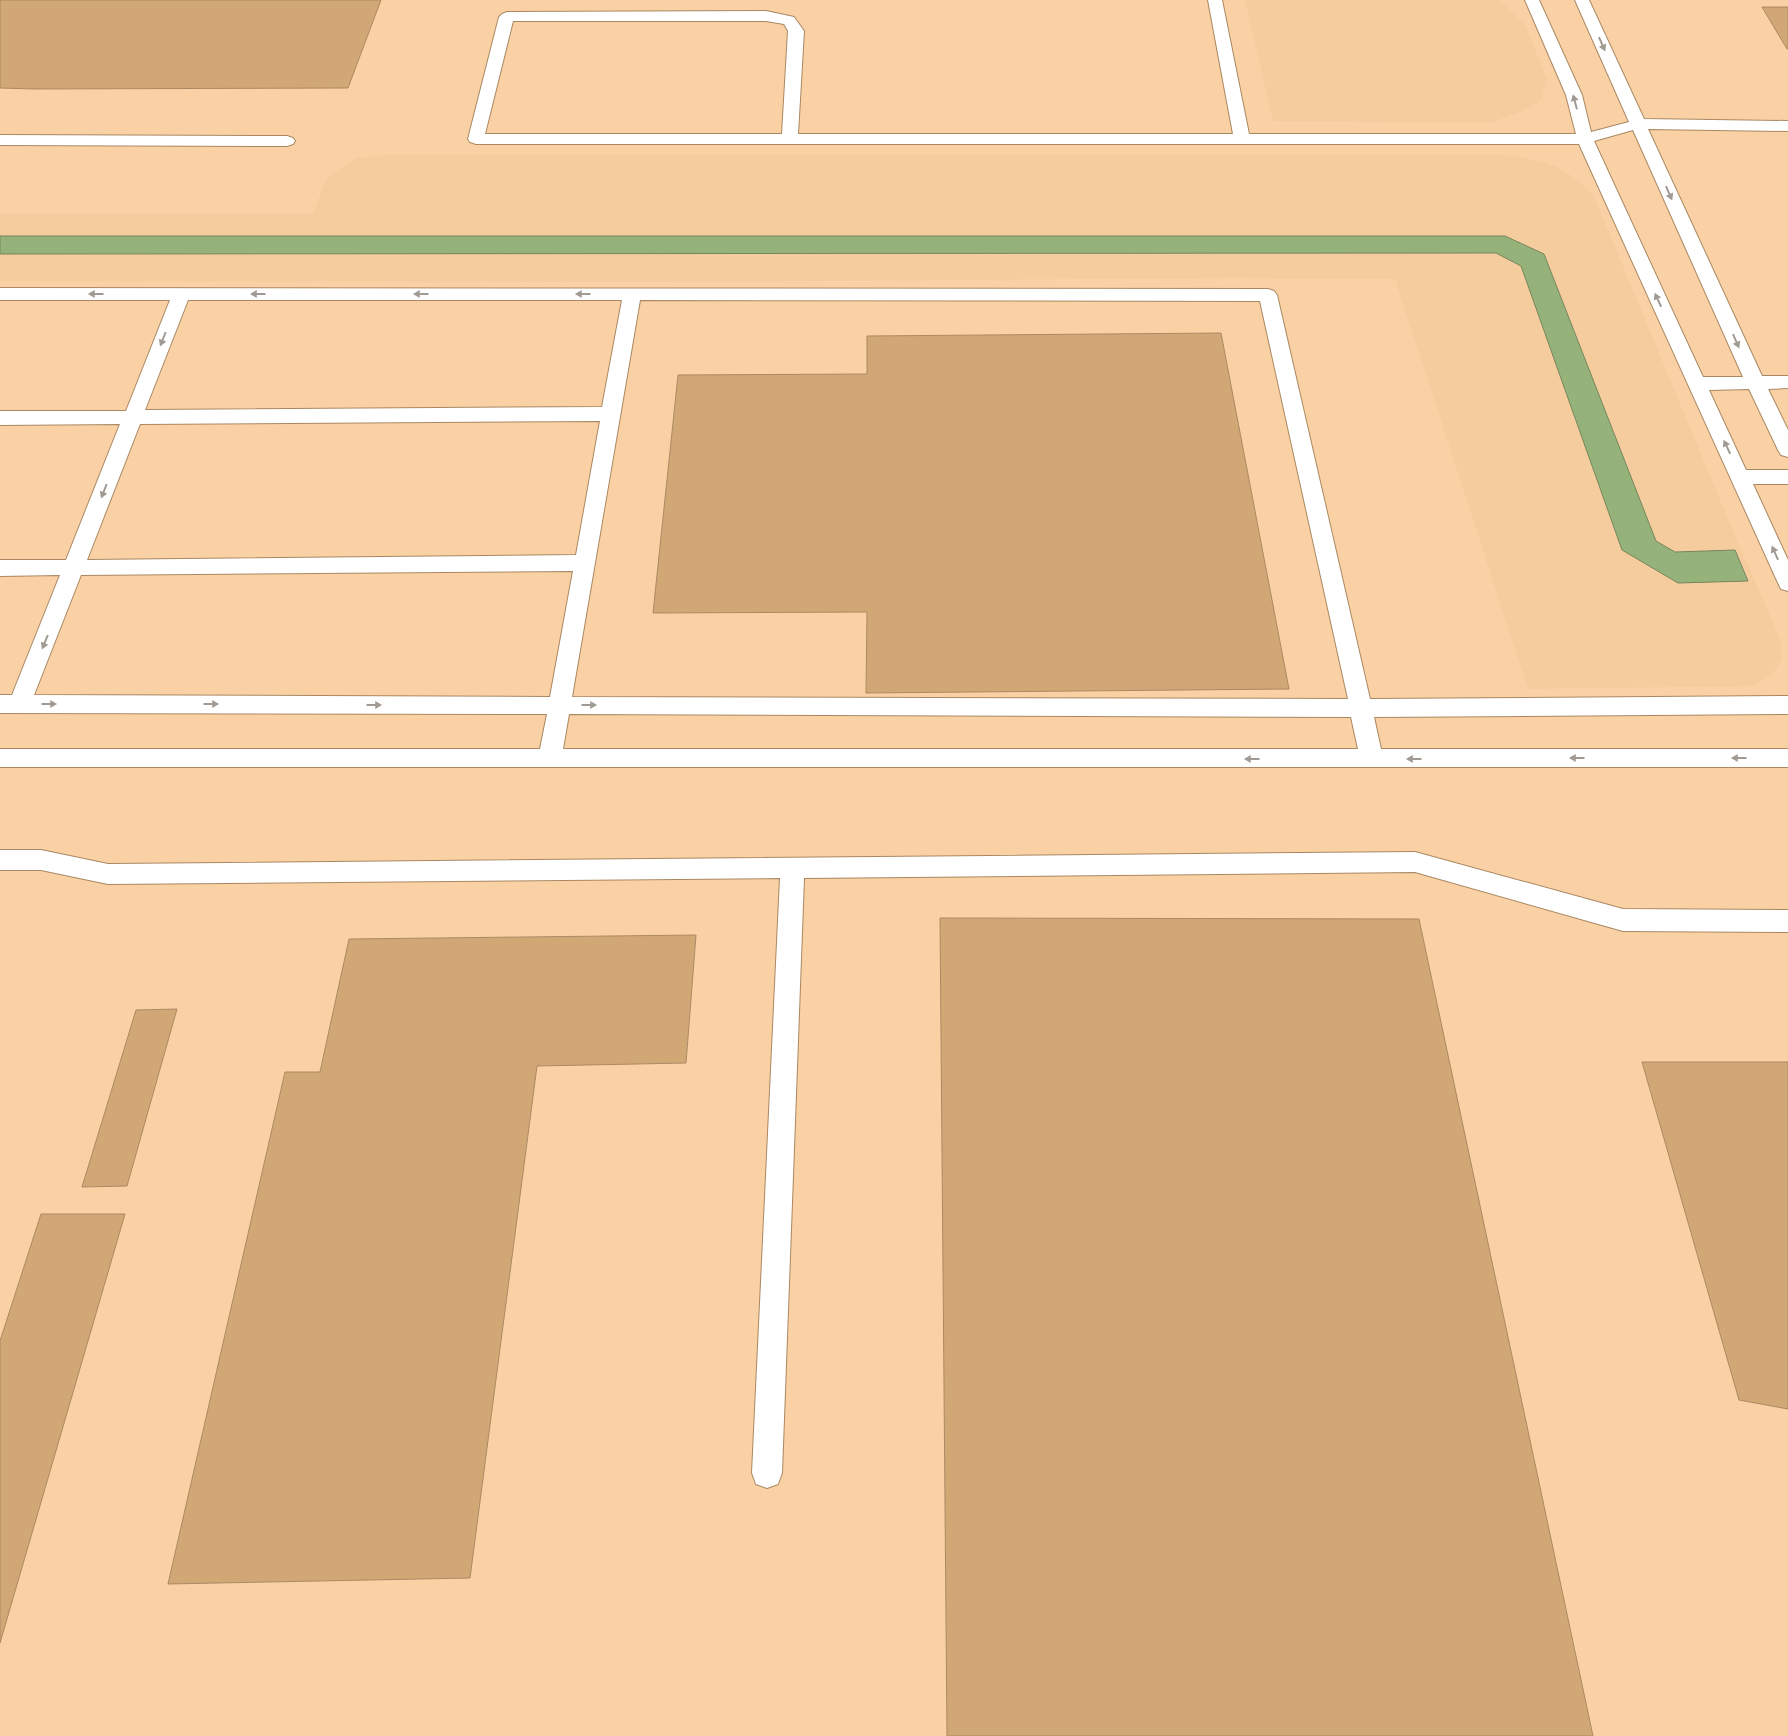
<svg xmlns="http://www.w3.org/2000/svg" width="1788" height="1736" viewBox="0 0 1788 1736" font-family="'DM Sans',sans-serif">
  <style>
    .built { fill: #fad1a4 }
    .green { fill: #f5cc9e }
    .water { fill: #96b27b; stroke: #76865b }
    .building { fill: #d2a776; stroke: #aa8a64 }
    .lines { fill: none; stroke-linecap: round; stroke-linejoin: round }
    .service-casing { stroke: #a98863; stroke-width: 2 }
    .service { fill: #fff; fill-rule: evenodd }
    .oneway { fill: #a09a93 }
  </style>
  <rect width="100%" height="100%" fill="#fee1c1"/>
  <!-- built -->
  <path class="built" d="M0,0H1788V1736H0Z"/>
  <!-- green -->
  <path class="green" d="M1245,0H1500L1525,24L1547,79L1541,100L1518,113L1489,123L1273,121Z
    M388,155H1505C1547,161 1562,164 1593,194L1738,543L1780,638L1782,659L1772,675L1753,686L1528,689L1395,279L1239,278L647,282L0,281V254L1496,253L1521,266L1622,550L1748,581L1735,550L1675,552L1656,541L1544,254L1505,236H0V214H313L326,179L356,158Z"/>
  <!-- water -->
  <path class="water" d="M0,236H1505L1544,254L1656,541L1675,552L1735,550L1748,581L1678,583L1622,550L1521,266L1496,253L0,254Z"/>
  <!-- building -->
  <path class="building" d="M0,0H381L348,88L33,89L0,88Z
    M1762,7H1788V49H1787Z
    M1221,333L1289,689L866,693L867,612L653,613L678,375L867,374V336Z
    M940,918L1419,919L1593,1736H947Z
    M696,935L686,1063L537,1066L470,1578L168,1584L285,1072H320L349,939Z
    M177,1009L127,1186L82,1187L136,1010Z
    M1642,1062H1788V1409L1739,1400Z
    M41,1214H125L0,1643V1341Z"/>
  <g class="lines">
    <defs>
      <path id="service" d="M1208,0H1222L1249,134H1576L1566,95L1525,0H1539L1582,95L1591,132L1629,122L1575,0H1589L1644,119L1788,121V131L1648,129L1762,376H1788V388L1768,389L1788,430V457L1781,455L1778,450L1749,389L1709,390L1746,470H1788V484H1753L1788,560V591L1781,589L1778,583L1579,144H476L470,142L468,139L499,17L502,14L507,12L766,11L794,17L804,31L798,134H1233ZM513,21H766L784,24L788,31L782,134H485ZM1633,130L1743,377H1703L1594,141Z
        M0,135L287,136L293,138L295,141L293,144L287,146L0,145Z
        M0,288L1268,289L1274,291L1277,295L1370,699L1788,696V714L1374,717L1381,749H1788V767H0V749H540L547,714L0,713V695H12L60,575L0,576V560H66L120,424L0,425V411H126L170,300H0ZM188,300H622L602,407L145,410ZM640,300L1260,301L1348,699L572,697ZM600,421L576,555L87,560L140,424ZM573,571L550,697L34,695L81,575ZM569,714L1351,717L1358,749H563Z
        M0,850H41L108,864L1415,852L1623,909L1788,910V932L1623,931L1415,872L804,878L782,1473L778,1484L767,1488L756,1484L752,1473L780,878L108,884L41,870H0Z"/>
    </defs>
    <!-- service casing -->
    <use href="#service" class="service-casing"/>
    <!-- service -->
    <use href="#service" class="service"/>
  </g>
  <!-- one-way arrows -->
  <defs><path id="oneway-solid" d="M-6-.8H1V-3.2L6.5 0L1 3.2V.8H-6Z" transform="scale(1.25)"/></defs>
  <g class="oneway">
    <use href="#oneway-solid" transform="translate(1602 44) rotate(66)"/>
    <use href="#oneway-solid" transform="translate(1575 102) rotate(-105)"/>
    <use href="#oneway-solid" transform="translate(1669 193) rotate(66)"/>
    <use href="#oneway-solid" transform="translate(96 294) rotate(-180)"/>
    <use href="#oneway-solid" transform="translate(258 294) rotate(-180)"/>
    <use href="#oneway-solid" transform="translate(421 294) rotate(-180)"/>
    <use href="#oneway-solid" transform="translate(583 294) rotate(-180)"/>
    <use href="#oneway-solid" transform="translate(1658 300) rotate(-115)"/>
    <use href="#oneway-solid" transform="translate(163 339) rotate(111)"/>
    <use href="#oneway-solid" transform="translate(1736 341) rotate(66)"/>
    <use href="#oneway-solid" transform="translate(1727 447) rotate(-115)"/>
    <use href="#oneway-solid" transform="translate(104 491) rotate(111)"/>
    <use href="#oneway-solid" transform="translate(1775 553) rotate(-114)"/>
    <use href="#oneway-solid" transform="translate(45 642) rotate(112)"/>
    <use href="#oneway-solid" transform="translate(49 704)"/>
    <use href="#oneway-solid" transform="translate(211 704)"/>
    <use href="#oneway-solid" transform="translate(374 705)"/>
    <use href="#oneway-solid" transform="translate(589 705)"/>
    <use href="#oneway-solid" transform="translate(1577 758) rotate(180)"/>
    <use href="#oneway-solid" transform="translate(1739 758) rotate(180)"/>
    <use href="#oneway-solid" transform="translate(1252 759) rotate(-180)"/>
    <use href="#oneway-solid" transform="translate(1414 759) rotate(180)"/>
  </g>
</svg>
